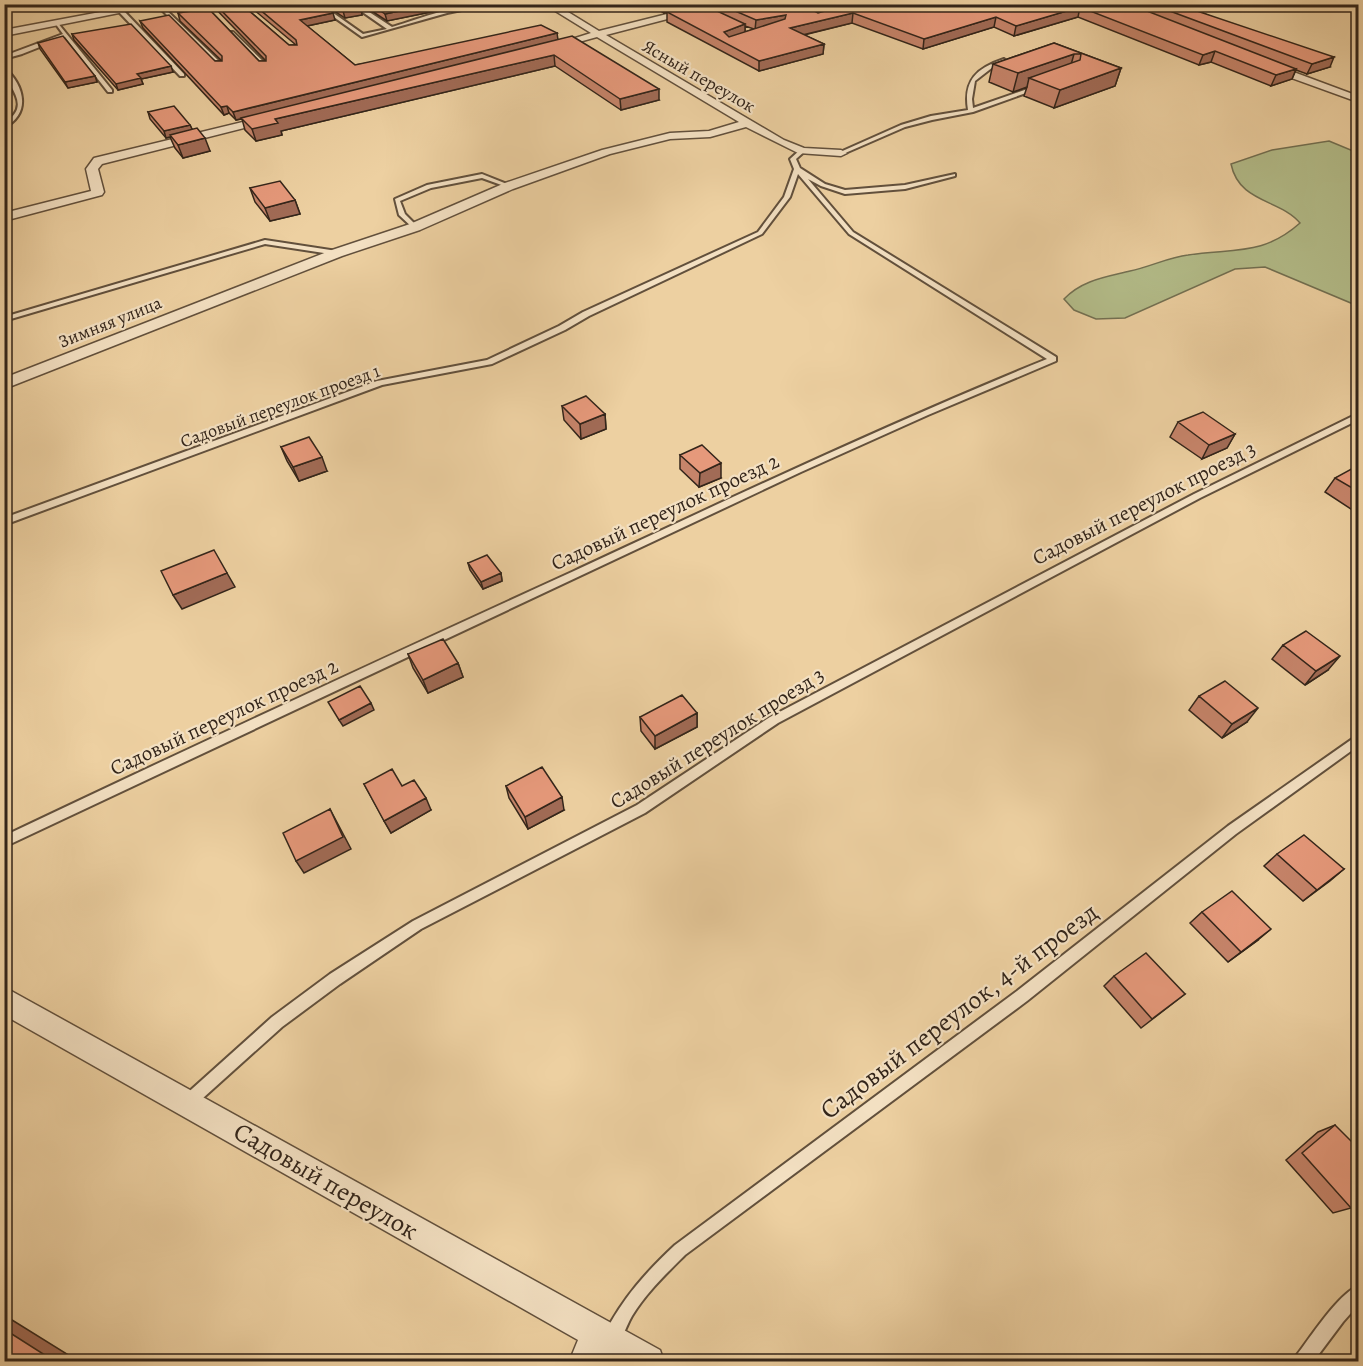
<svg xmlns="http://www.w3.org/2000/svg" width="1363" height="1366" viewBox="0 0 1363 1366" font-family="Alegreya,serif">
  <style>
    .green { fill: #b3bc89; stroke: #737052; stroke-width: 1.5 }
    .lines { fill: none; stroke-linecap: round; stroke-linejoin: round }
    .lane-casing { stroke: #62503c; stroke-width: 4 }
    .street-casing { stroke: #62503c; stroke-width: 3 }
    .lane { fill: #f3e0c2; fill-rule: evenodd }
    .street { fill: #f3e0c2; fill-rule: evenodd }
    .wall { fill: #c6846a; stroke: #33251a; stroke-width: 1.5; fill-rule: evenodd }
    .shaded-wall { fill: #a16b56; stroke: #33251a; stroke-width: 1.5 }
    .building { fill: #e6997b; stroke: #33251a; stroke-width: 1.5 }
    .labels { text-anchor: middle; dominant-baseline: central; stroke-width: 4.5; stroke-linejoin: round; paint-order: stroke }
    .far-street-label { font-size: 18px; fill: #33251a; stroke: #f3e0c2 }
    .street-label { font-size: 21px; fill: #33251a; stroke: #f3e0c2 }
    .near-street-label { font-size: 26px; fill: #33251a; stroke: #f3e0c2 }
  </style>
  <rect width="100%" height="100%" fill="#edd0a1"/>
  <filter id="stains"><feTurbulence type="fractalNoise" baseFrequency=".00333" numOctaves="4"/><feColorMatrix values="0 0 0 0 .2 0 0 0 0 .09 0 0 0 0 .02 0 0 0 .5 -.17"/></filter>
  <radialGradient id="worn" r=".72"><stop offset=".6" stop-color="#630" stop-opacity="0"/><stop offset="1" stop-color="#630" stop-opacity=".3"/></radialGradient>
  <!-- green -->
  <path class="green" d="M1329,141L1358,153V306L1265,267L1235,269L1125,318L1096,319L1074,310L1064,299C1082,280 1106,277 1130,271C1150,267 1169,257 1188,255C1234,248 1263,256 1300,223C1280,199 1239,203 1231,164L1272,150Z"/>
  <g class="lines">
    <defs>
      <path id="lane" d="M156,4H160L223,65V67H219Z
        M334,4H341L329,10L363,34L387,29L351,4H357L392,27C424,17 457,4 491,4L447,13L362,37L324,10Z
        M119,10H123L184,74V76H180L119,12Z
        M57,22L112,90V92H108L65,37L22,54L4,59V56L63,34L55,23Z
        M229,32H233L267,65V67H263L229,34Z
        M1004,59L1006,62L993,67L975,81L972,99L973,108L1036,86H1040V88L973,112L932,120L905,127L843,154L838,153L901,125L931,116L968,110C963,80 977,68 1004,59Z
        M4,67C24,85 32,113 4,128V123C35,104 4,86 4,67Z
        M800,150L805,151L796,159L800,168L825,184L845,190L905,185L955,174V176L905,189L845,194L821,186L808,179L853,232L1056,357V361L928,415L801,472L4,847V836C193,746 384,658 574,571C731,498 887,424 1047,359L849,234L798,174L790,197L762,234L589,316L565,330L492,364L382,385L4,525V518L377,381L487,360L559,326L583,312L758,232L784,197L794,169L790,159Z
        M482,174L512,186L507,187L482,178L431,188L400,201L405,214L417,226V228H413L399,215L395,199L427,185Z
        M265,240L337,251L340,253L337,255L265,244L4,321V317Z
        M1355,415H1358V420L1200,498L778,723L645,813L421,929L340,984L282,1027L193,1107L188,1109L183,1107L181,1102L183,1097L272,1017L330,974L413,921L637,805L770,717L1194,494Z
        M1358,735V746L1236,834L1027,1001L685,1255C666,1274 646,1293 632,1316C626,1326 622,1343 611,1347L605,1345L603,1339L605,1333C623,1298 646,1272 675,1245L1017,991L1228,826Z
        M1358,1286V1305L1343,1322L1313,1362H1294L1296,1356C1310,1338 1338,1294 1358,1286Z"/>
      <path id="street" d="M143,4H164L4,36V30Z
        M544,4H555L599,31L707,4H725L606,35L784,140L804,148L841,150L847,153L841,156L798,153L746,127L710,137L670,139L610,154L513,189L420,230L342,256L4,389V378L332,250L410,224L505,183L602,150L670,133L709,131L739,122L597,37L550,50V46L591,33Z
        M1264,64H1272L1358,96V102L1264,68Z
        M272,115L276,116V120L102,164L98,169L104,192L102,195L4,221V213L91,191L86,169L94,158Z
        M4,987L660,1350L664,1362H615L604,1355L602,1362H569L578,1340L4,1015Z"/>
    </defs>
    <!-- lane casing -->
    <use href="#lane" class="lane-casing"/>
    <!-- street casing -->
    <use href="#street" class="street-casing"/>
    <!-- lane -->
    <use href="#lane" class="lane"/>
    <!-- street -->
    <use href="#street" class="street"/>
  </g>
  <!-- wall -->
  <path class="wall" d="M183,4H204L259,61H266L211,4H241L289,45H296L247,4H330L326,8L335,20L307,26L355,65L557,33V39L659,100L621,110L555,66L281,131L282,135L256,141L245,130L242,119L236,120L229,113L224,115L143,28L140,21L215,61H222L180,21L178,13L189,11Z
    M332,4H357L362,15L345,18L333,10Z
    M361,4H470L387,21Z
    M648,4H702L710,8V4H942L950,7L962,4H1185L1191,8L1330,67L1307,74L1296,70L1292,79L1271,86L1211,62L1199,65L1078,17L1014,36L994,27L923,49L852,23L804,35L824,44L823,54L759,71L667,22V12L664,13ZM745,26L754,29L745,32Z
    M72,34L173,72L141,79L143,84L118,90L74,40Z
    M38,43L95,76L97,82L68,88L40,49Z
    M1054,43L1121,68L1115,86L1054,108L1024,96L1027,87L1013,92L989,82L993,64Z
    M148,112L190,125L192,129L210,151L183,158L175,148L170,137L166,138L150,119Z
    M250,188L295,200L300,214L270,221L255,202Z
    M562,406L605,414L606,429L581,439L564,420Z
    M1178,422L1235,434L1227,448L1202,459L1170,437Z
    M281,447L327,471L299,481L287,461Z
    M680,455L721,478L699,487L680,469Z
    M1359,469V508L1354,511L1325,492L1335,478Z
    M468,563L501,573L502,581L483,589L470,570Z
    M1283,645L1328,670L1305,685L1272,659Z
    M408,654L458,663L463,677L428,693L413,668Z
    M1199,696L1247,722L1222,738L1189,710Z
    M697,713V727L655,749L641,731L640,717Z
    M364,784L402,786L431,810L391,833Z
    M506,786L564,810L528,829L509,798Z
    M1277,854L1344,869L1303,901L1264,866Z
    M1202,912L1258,940L1228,962L1190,923Z
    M1114,976L1185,994L1141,1028L1104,986Z
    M1335,1125L1351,1208L1333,1213L1286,1160L1318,1132Z"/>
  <!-- shaded-wall -->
  <path class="shaded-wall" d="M320,4H330L322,11Z
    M433,4H470L387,21L385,14Z
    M664,4H697L664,13Z
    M1080,7L1078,17L1014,36L1016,26Z
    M361,8L362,15L345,18L343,11Z
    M333,13L335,20L302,27L300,20Z
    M853,13L852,23L790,38V28Z
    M786,15L785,25L755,30L756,20Z
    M996,17L994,27L923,49L924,39Z
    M745,24V34L724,42V32Z
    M557,33L558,40L236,120L233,112Z
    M824,44L823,54L759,71V61Z
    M1215,51L1211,62L1199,65L1203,55Z
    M1074,54L1069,72L1029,78L1027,87L1013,92L1018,73Z
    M554,55L555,66L281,131L282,135L256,141L252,129L275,119Z
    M1334,57L1330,67L1307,74L1312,64Z
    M171,66L173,72L141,79L143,84L118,90L116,84L137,74Z
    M1121,68L1115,86L1054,108L1060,90Z
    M1296,69L1292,79L1271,86L1276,75Z
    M95,76L97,82L68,88L65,82Z
    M659,89V100L621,110L620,99Z
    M227,106L229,113L224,115L221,107Z
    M190,125L193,131L166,138L164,131Z
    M205,138L210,151L183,158L178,145Z
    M295,200L300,214L270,221L265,208Z
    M605,414L606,429L581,439L580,424Z
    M1235,434L1227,448L1202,459L1209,445Z
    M322,457L327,471L299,481L293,467Z
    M721,463V478L699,487L700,473Z
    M227,573L235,587L182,609L173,595Z
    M501,573L502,581L483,589L481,582Z
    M1340,656L1328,670L1305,685L1316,671Z
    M458,663L463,677L428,693L423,680Z
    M371,703L374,710L343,726L339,720Z
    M1258,708L1247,722L1222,738L1232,724Z
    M697,713V727L655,749V736Z
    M562,797L564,810L528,829L525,817Z
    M426,798L431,810L391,833L384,821Z
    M330,809L351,849L304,873L296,861Z
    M1344,869L1330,881L1303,901L1317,890Z
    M1271,929L1258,940L1228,962L1241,952Z
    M4,1315L75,1359L74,1362H45L4,1329Z"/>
  <!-- building -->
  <path class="building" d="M186,4H204L259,61H266V56L215,4H241L289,45H297L296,40L253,4H321L333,13L300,20L355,65L541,25L557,33L233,112L227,106L221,107L140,21L169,15L215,61H222V56L178,13L192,11Z
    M333,4H357L361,8L343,11Z
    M371,4L394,5L433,4L385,14Z
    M696,4H702L745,24L724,32L729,37L785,19L786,15L756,20L719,4H801L818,13L825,11L824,8L816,4H942L950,7L962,4H1129L1296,69L1276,75L1215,51L1203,55L1080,7L1016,26L996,17L924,39L853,13L790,28L824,44L759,61L667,12Z
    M1151,4H1185L1191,7L1188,8L1334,57L1312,64Z
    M131,24L171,66L137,74L141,78L116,84L72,34Z
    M63,36L95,76L65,82L38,43Z
    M572,36L659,89L620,99L554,55L275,119L278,123L252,129L241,118Z
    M1054,43L1121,68L1060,90L1029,78L1080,60L1081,54H1074L1018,73L993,64Z
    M174,106L190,125L164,131L148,112Z
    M197,128L205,138L178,145L170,135Z
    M280,181L295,200L265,208L250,188Z
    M586,396L605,414L580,424L562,406Z
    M1203,412L1235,434L1209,445L1178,422Z
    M309,437L322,457L293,467L281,447Z
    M702,445L721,463L700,473L680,455Z
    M1355,467L1359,469V492L1335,478Z
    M214,550L227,573L173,595L161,571Z
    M487,555L501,573L481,582L468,563Z
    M1306,631L1340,656L1316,671L1283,645Z
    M443,639L458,663L423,680L408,654Z
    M1225,681L1258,708L1232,724L1199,696Z
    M360,686L371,703L339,720L328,702Z
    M682,695L697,713L655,736L640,717Z
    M542,767L562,797L525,817L506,786Z
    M392,769L402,786L414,780L426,798L384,821L364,784Z
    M330,809L343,837L296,861L283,833Z
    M1304,835L1344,869L1317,890L1277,854Z
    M1232,891L1271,929L1241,952L1202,912Z
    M1146,953L1185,994L1152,1019L1114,976Z
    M1335,1125L1359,1149V1201L1351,1208L1302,1153Z
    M4,1329L48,1357L45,1362H4Z"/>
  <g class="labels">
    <!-- far-street labels -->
    <g class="far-street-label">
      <text transform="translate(699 76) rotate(30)">Ясный переулок</text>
      <text transform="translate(110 322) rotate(-22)">Зимняя улица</text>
      <text transform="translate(280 406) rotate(-20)">Садовый переулок проезд 1</text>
    </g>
    <!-- street labels -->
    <g class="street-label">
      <text transform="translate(1144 503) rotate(-27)">Садовый переулок проезд 3</text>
      <text transform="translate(665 512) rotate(-25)">Садовый переулок проезд 2</text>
      <text transform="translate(224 717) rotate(-25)">Садовый переулок проезд 2</text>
      <text transform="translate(717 738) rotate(-32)">Садовый переулок проезд 3</text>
    </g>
    <!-- near-street labels -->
    <g class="near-street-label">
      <text transform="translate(959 1011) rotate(-37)">Садовый переулок, 4-й проезд</text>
      <text transform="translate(326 1181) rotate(30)">Садовый переулок</text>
    </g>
  </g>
  <!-- margin -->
  <rect width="1363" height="1366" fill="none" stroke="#edd0a1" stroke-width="24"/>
  <rect x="6" y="6" width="1351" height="1354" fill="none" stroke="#33251a" stroke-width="3"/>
  <rect x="12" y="12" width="1339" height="1342" fill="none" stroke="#33251a" stroke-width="1.5"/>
  <rect width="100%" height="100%" filter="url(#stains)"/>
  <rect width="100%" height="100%" fill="url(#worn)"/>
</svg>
